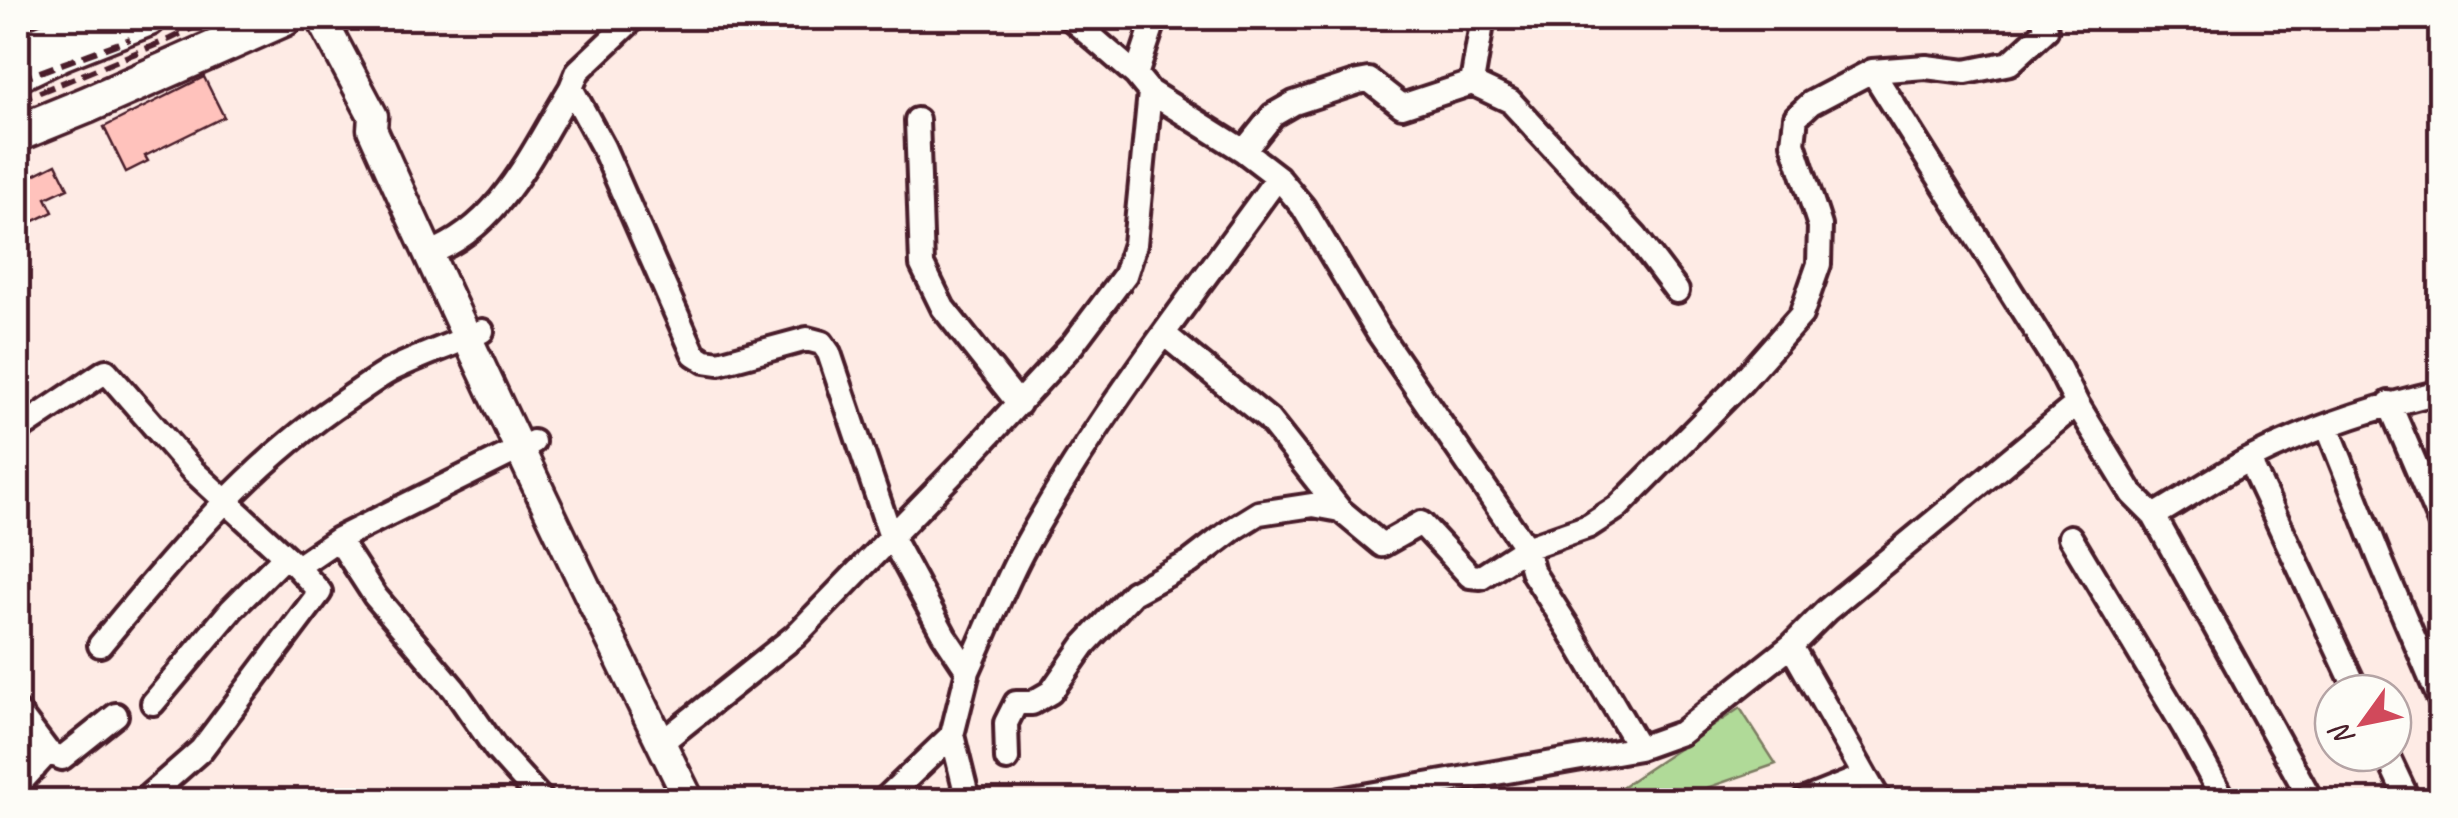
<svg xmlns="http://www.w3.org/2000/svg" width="2458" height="818" viewBox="0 0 2458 818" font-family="Caveat,sans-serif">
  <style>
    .green { fill: #b0da98; stroke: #7d7c62; stroke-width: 2.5 }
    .building { fill: #ffc2bc; stroke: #4a1f2b; stroke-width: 2.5 }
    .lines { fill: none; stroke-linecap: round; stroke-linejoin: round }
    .minor-casing { stroke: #4a1f2b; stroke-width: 30 }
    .tertiary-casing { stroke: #4a1f2b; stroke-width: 35 }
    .primary-casing { stroke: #4a1f2b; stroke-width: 42 }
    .minor { stroke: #fdfcf7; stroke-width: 22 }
    .tertiary { stroke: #fdfcf7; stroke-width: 28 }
    .primary { stroke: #fdfcf7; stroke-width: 35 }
    .rail { stroke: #4a1f2b; stroke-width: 6; stroke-dasharray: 15 8; stroke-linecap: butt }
  </style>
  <rect width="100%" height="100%" fill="#feebe5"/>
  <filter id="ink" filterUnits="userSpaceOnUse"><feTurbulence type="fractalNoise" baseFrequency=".01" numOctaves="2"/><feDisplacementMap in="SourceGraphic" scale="20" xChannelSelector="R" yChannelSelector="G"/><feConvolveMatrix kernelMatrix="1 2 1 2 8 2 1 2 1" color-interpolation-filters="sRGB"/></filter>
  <g filter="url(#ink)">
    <!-- green -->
    <path class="green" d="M1740,708L1776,764L1672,800H1621L1614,792Z"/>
    <!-- building -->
    <path class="building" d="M204,77L224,117L145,156L148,161L126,172L104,127Z
      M56,164L68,188L46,198L53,212L24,226L18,211V183Z"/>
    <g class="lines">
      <defs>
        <path id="minor" d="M634,18L578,71L571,88L603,147L694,354L705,361L719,363L807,339L822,343L829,353L891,537L965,461L1073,344L1125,275L1135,244L1150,92
          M1070,18L1136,75L1150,92L1244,151L1278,177L1303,207L1378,332L1526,548L1533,573L1569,629L1639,748L1681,733L1791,646L1827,610L2077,404L2059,368L1872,71
          M18,46L87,18
          M1136,75L1155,18
          M1472,83L1483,18
          M917,120L922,265L943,308L1019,404
          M1244,151L1273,115L1294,103L1358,82L1369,80L1402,106L1472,83L1510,101L1636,237L1677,291
          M428,254C501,227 533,150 571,88
          M1164,334L1269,420L1340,510
          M2389,403L2440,522
          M2077,404L2132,494L2154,516L2311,800
          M2327,426L2380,559L2440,700
          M18,430L106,371L192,470L297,567L338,539
          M533,442L338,539L375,596L454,689L496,749L542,800
          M2249,460L2358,693
          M2154,516C2185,498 2216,477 2248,460C2309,429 2375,407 2440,392
          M2070,537L2184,727L2224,800
          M100,645C174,556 249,464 347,399C361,390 376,378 391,370C421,355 453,345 482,331
          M1791,646L1865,776
          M968,671C986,631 1002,590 1022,552C1094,420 1190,299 1278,177
          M153,703L231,610L285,556
          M18,712L48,752L62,758L116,715
          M661,743L795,636L891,537L944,635L968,671L952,735
          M18,745L34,768
          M2386,753L2408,800
          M1007,759L1006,723L1016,703H1032L1051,692L1084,645L1133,593L1190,562L1233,529L1259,513L1313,505L1340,510L1382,545L1421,523L1470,576L1481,577L1526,548L1589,526L1618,507L1741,383L1801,315L1819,264L1820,226L1793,143L1796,117L1811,103L1872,71L1926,67L1966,72L2010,63L2046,30L2044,18
          M18,785L48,752
          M144,800L201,750L320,592L297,567
          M884,800L952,735L968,800
          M1340,800L1639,748
          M1805,800L1865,776L1879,800"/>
        <path id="tertiary" d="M321,18L373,116L372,129C473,355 580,578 689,800"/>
        <path id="primary" d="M18,73L62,52L148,18
          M18,133L87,105L284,18"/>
      </defs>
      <!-- minor casing -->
      <use href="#minor" class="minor-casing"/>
      <!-- tertiary casing -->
      <use href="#tertiary" class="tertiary-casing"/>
      <!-- primary casing -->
      <use href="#primary" class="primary-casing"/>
      <!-- minor -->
      <use href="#minor" class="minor"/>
      <!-- tertiary -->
      <use href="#tertiary" class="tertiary"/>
      <!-- primary -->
      <use href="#primary" class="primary"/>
      <!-- rail -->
      <path class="rail" d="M18,80L130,39
        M18,101L170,39L213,18"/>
    </g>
  </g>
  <!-- margin -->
  <rect width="2458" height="818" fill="none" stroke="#fdfcf7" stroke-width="60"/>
  <rect x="30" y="30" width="2398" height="758" fill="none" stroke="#4a1f2b" stroke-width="4" filter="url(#ink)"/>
  <!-- north arrow -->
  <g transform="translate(2363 723) rotate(237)"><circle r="48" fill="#fdfcf7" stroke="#b5a4a5" stroke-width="2.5"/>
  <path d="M0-8L18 38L0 25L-18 38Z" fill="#d1495b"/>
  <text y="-15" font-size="28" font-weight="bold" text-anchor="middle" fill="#4a1f2b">N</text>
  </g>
</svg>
